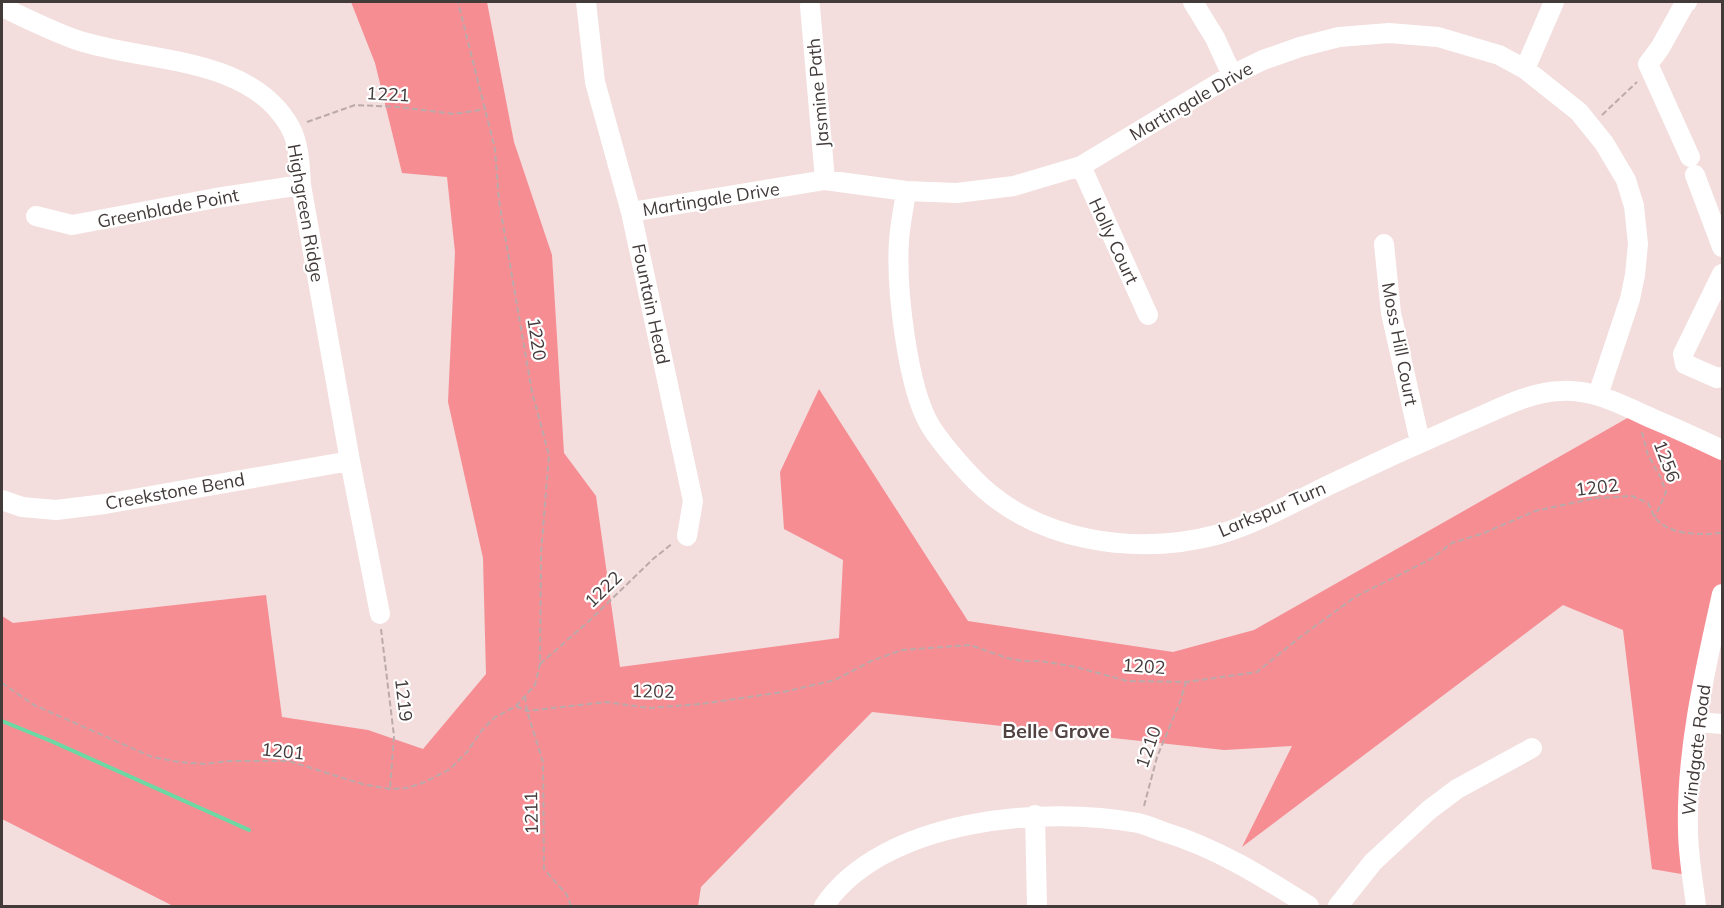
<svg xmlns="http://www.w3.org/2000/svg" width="1724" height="908" viewBox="0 0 1724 908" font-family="Mulish,sans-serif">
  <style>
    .forest { fill: #f68d93 }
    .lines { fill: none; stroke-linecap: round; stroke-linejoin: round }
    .stream { stroke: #6cd9a4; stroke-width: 4 }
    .path { stroke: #bcaaaa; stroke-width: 2; stroke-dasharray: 6 3; stroke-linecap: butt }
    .minor { stroke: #fff; stroke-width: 20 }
    .labels { text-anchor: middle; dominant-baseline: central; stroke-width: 4.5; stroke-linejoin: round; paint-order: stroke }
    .street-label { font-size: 18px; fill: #433a3a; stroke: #fff }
    .neighbourhood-label { font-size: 20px; font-weight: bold; fill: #534242; stroke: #fff }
  </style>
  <rect width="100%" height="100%" fill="#f3dddd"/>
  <!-- forest -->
  <path class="forest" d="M351,2H487L514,142L552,255L564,453L596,496L620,667L839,638L843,560L784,529L780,472L819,389L968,621L1173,652L1254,630L1638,412L1722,450V632L1697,722L1693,876L1652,869L1623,630L1563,605L1242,847L1292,746L1224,750L872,712L701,887L698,906H173L2,819V616L13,623L266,595L282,717L368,730L423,749L486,674L483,558L448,402L455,252L447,177L402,173L375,63Z"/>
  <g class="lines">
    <!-- stream -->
    <path class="stream" d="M2,721L51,741L249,830"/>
    <!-- path -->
    <path class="path" d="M1602,115L1637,82
      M307,122L355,105L399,107L454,114L486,109
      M1642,432L1648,455L1661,478L1666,492L1655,517
      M381,629L394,736L390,789
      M540,664L589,621L653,559L673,543
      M2,683L34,705L152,757L179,762L205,764L229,761H289L362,784L390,789L407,788L425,782L450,769L467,752L482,730L494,718L516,706L535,685L540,664L541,553L549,455L532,392L499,201L495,149L458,2
      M525,696L527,711L543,762L544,869L567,895L571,906
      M516,706L527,711L606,702L649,708L701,704L783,692L835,680L871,661L902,650L970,645L1007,658L1023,661H1040L1076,667L1127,681L1186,682L1257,672L1299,638L1355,597L1431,559L1452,543L1484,533L1535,511L1596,498L1632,496L1648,503C1650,507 1652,512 1654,516C1667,536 1702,535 1722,533
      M1144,806L1157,757L1180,702L1186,682"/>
    <!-- minor -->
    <path class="minor" d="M586,2L595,82L631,212L693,501L687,536
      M1193,2L1215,38L1232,75
      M1687,2L1685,3L1660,48L1648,64L1690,157
      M810,6L825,180
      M2,7C26,18 51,31 77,40C145,63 250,55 290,127C299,143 300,166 301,185L350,461L380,614
      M1525,69L1554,2
      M1081,166L1148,315
      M1695,175L1722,247
      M906,191C904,207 900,224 899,241C896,286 907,389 931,427C942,444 956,460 970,475C1032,542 1135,557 1220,534C1257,523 1293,503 1327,486C1373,464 1419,443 1465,423C1495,411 1527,392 1561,391C1593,389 1622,405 1651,418C1675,428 1699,439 1722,450
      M631,212L825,180L906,191L957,193L1014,186L1081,166L1232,75L1263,60L1300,47L1339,37L1389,33L1438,37L1499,55L1525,69L1579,112L1604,143L1626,180L1634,206L1638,244L1635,275L1630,299L1598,395
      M36,216L72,225L216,198L301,185
      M1384,244L1391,313L1420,442
      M1722,274L1683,354L1685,364L1717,378L1722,377
      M2,500L22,507L56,510L105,504L350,461
      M1697,722L1722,724
      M1035,815L1037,906
      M824,906C883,819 1043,805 1138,823C1147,825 1155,829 1164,832C1217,848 1263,877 1309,906
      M1338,906L1373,862L1429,810L1457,789L1532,748
      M1696,906C1693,881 1688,855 1688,829C1686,751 1705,670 1722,594"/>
  </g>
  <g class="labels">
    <!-- street labels -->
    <g class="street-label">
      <text transform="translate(818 93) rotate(-95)">Jasmine Path</text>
      <text transform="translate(388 94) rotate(3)">1221</text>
      <text transform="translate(1191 101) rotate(-30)">Martingale Drive</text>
      <text transform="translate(711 199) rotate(-9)">Martingale Drive</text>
      <text transform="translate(168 208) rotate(-11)">Greenblade Point</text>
      <text transform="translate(306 213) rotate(80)">Highgreen Ridge</text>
      <text transform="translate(1114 241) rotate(65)">Holly Court</text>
      <text transform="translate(651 304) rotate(78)">Fountain Head</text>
      <text transform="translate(537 339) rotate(81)">1220</text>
      <text transform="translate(1400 344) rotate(79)">Moss Hill Court</text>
      <text transform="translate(1667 461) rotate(69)">1256</text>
      <text transform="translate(1597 487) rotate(-7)">1202</text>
      <text transform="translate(175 491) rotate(-10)">Creekstone Bend</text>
      <text transform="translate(1272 509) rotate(-23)">Larkspur Turn</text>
      <text transform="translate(603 589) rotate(-44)">1222</text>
      <text transform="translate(1144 666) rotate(4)">1202</text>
      <text transform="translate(653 691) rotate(1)">1202</text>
      <text transform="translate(404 700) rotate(83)">1219</text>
      <text transform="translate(1148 747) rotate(-71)">1210</text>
      <text transform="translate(1696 750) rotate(-83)">Windgate Road</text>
      <text transform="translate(283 751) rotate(6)">1201</text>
      <text transform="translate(531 813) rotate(-91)">1211</text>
    </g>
    <!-- neighbourhood labels -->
    <g class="neighbourhood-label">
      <text x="1056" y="730">Belle Grove</text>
    </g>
  </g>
  <!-- border -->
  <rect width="1724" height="908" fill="none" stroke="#433a3a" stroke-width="6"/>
</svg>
